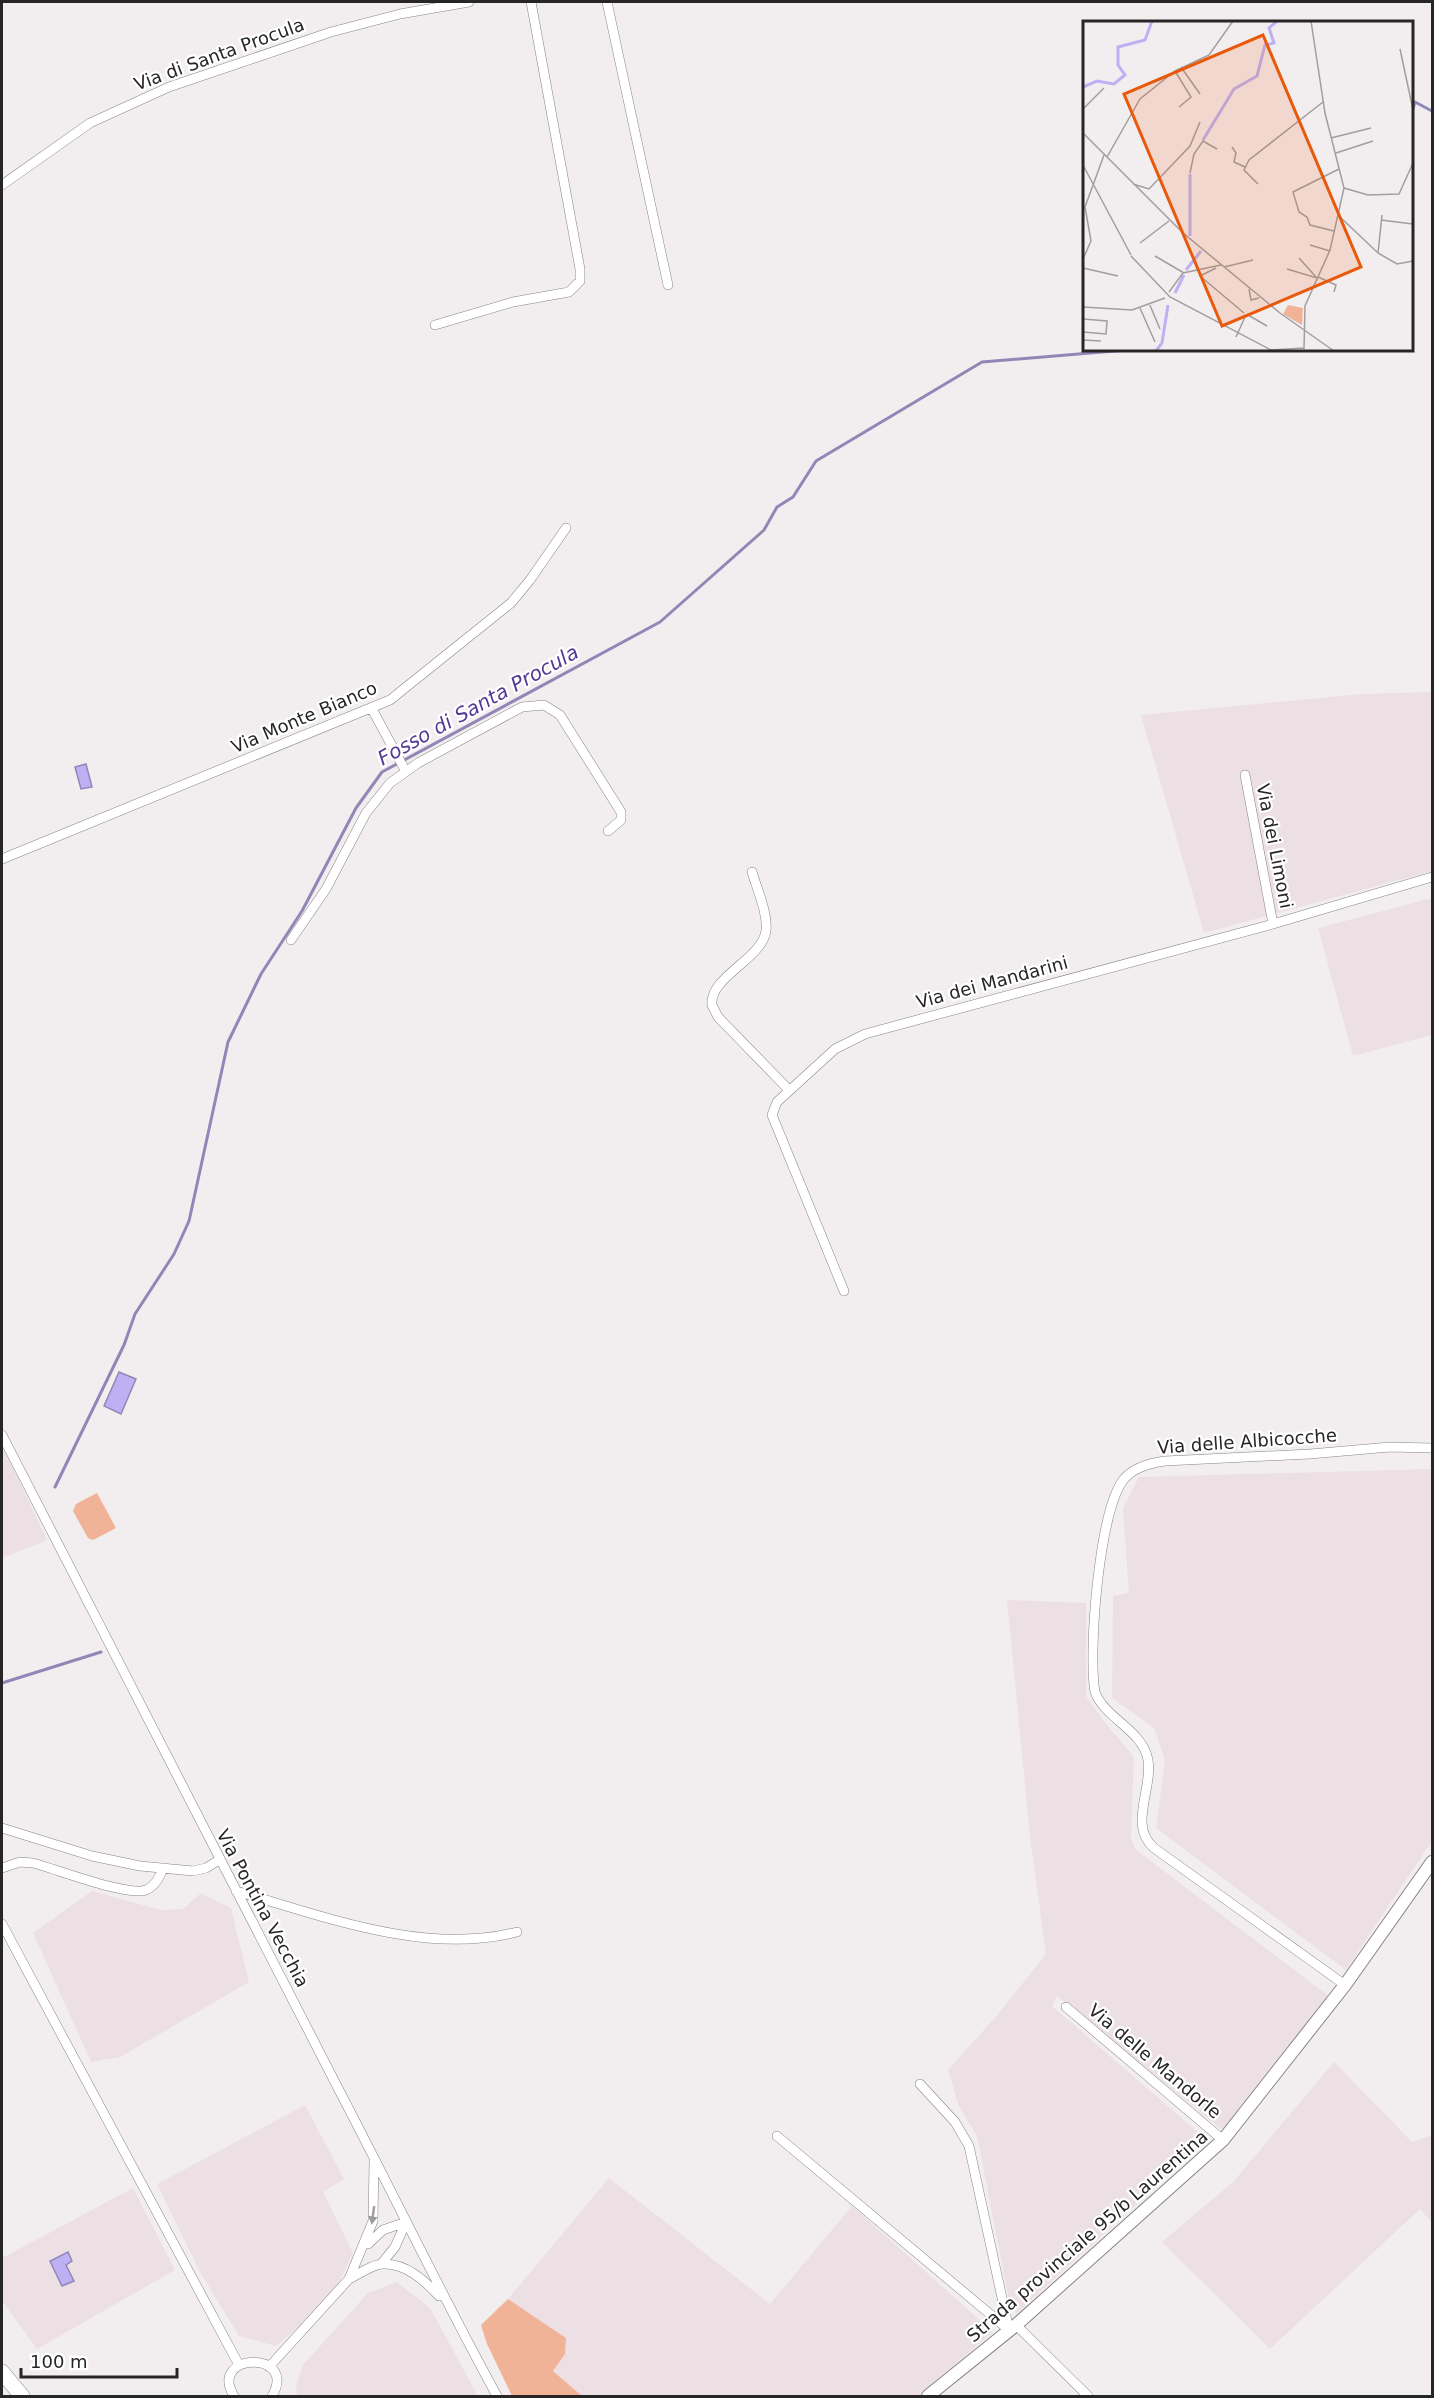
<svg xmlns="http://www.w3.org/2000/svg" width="1434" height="2398" viewBox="0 0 1434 2398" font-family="'DejaVu Sans',sans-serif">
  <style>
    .built { fill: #ece0e5 }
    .green { fill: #f0b398 }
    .water { fill: #bdb1f3; stroke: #9087b6; stroke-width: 1.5 }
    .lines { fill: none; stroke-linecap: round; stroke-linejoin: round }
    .stream { stroke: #9087b6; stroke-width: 3 }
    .minor-casing { stroke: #878485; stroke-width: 10 }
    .secondary-casing { stroke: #878485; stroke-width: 14 }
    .trunk-casing { stroke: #878485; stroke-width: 16 }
    .minor { stroke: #fff; stroke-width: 9 }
    .secondary { stroke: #fff; stroke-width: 12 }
    .trunk { stroke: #fff; stroke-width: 15 }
    .oneway { fill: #9e9d9d }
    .labels { text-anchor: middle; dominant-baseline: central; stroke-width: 4.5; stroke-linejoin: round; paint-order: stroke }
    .street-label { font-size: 18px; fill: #272626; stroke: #fff }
    .water-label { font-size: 20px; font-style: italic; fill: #533997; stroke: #fff }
    .inset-river { fill: none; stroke: #bdb1f3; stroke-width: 3 }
    .inset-road { fill: none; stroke: #a19e9f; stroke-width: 1.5 }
    .view { fill: #e8590c; fill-opacity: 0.15; stroke: #e8590c; stroke-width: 3 }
    .inset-edge { fill: none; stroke: #272626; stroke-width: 3 }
  </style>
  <rect width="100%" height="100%" fill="#f2eef0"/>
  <!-- built -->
  <path class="built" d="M1432,692V871L1204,933L1141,715L1362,694Z
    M1432,898V1035L1353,1056L1318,928Z
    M2,1444L47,1540L2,1558Z
    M1432,1469V1841L1346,1970L1156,1828L1165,1760L1154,1728L1112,1698L1113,1596L1129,1593L1123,1508L1139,1477Z
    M1007,1600L1086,1603V1696L1103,1720L1134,1757L1131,1838L1135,1849L1334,2000L1231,2137L1057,1996L1052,2006L1207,2140L1017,2313L1010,2305L977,2136L959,2107L948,2070L998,2014L1046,1954L1030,1836Z
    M92,1891L161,1910L183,1909L201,1893L231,1908L249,1982L120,2057L91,2062L33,1933Z
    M1334,2062L1412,2142L1432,2135V2223L1420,2209L1270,2349L1162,2242L1233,2182Z
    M305,2105L344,2179L323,2192L353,2253L330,2301L276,2346L239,2336L200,2272L157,2184Z
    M609,2178L770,2304L852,2206L993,2332L917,2396H582L552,2370L565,2354L566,2338L508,2299Z
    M133,2188L175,2270L37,2349L2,2301V2258Z
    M397,2282L430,2308L478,2396H297L296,2386L303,2365L368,2293Z"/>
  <!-- green -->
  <path class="green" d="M97,1493L116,1528L93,1540L88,1538L73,1511L76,1504Z
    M508,2299L566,2338L565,2354L553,2371L582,2396H512L487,2344L481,2325Z"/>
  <!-- water -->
  <path class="water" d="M86,764L92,787L81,789L75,767Z
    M119,1372L136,1379L121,1414L104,1406Z
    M68,2252L72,2261L66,2265L74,2281L62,2286L50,2261Z"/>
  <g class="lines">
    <!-- stream -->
    <path class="stream" d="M1412,112L1415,102L1432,111
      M55,1487L124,1345L135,1314L174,1254L189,1221L228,1042L261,974L302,911L356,808L382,772L660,622L764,530L777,507L793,497L816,461L982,362L1126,350
      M2,1683L101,1652"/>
    <defs>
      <path id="minor" d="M607,2L668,285
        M2,185L90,123L169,87L331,32L400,14L469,2
        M435,325L513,302L569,292L580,281V269L531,2
        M372,709L405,770
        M1245,775L1273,924
        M2,859L390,700L511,603L530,580L566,528
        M752,872C757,889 768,913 766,931C762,959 709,977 712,1005L718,1017L789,1090
        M291,940L326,889L366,813L390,783L418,763L522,707L544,705L560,715L621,812V820L608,831
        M844,1291L772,1115L777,1102L835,1049L865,1034L1273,924L1432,877
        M2,1435C114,1654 227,1873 340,2092C393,2193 442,2296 497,2396
        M2,1828L92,1856L140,1866L193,1871L206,1868L219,1860
        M2,1868L20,1862L33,1863C56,1869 128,1897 146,1890C155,1886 160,1877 163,1868
        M236,1891C323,1916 426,1956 517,1932
        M2,1924L239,2365
        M1345,1985L1154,1848C1128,1826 1153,1789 1148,1760C1143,1730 1105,1719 1095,1692C1088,1653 1099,1509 1124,1479C1134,1467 1150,1463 1165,1461L1310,1454L1390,1447L1432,1448
        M1066,2007L1223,2140
        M920,2084L955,2122L969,2146L1009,2330
        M777,2136L1009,2330
        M374,2162L373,2221L349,2279C359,2274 373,2264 383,2264C406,2263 425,2281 439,2296
        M368,2244L383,2230L406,2222L395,2247L382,2263
        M1016,2325L1088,2396
        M269,2367L349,2279
        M234,2396C207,2352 299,2350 272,2396"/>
      <path id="secondary" d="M928,2396L1016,2325L1223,2140L1345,1985L1432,1862"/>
      <path id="trunk" d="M2,2372L22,2396"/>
    </defs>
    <!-- minor casing -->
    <use href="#minor" class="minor-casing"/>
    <!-- secondary casing -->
    <use href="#secondary" class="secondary-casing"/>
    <!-- trunk casing -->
    <use href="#trunk" class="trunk-casing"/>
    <!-- minor -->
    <use href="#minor" class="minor"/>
    <!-- secondary -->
    <use href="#secondary" class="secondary"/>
    <!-- trunk -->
    <use href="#trunk" class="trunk"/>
  </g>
  <!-- one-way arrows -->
  <defs><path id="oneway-solid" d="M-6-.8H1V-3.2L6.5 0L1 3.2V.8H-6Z" transform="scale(1.5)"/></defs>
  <use class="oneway" href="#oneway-solid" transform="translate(373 2215) rotate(98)"/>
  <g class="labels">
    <!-- street labels -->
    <g class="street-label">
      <text transform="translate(219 54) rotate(-20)">Via di Santa Procula</text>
      <text transform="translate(304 717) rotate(-23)">Via Monte Bianco</text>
      <text transform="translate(1275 846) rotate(79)">Via dei Limoni</text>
      <text transform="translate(992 982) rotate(-15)">Via dei Mandarini</text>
      <text transform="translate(1247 1441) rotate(-4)">Via delle Albicocche</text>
      <text transform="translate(263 1908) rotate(62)">Via Pontina Vecchia</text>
      <text transform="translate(1155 2061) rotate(40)">Via delle Mandorle</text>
      <text transform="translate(1087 2236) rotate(-41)">Strada provinciale 95/b Laurentina</text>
    </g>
    <!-- water labels -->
    <g class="water-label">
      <text transform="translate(478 705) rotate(-29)">Fosso di Santa Procula</text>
    </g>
  </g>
  <!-- overview -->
  <g transform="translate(1083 21)">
    <rect width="330" height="330" fill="#f2eef0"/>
    <path d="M205,284L220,287L219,304L200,293Z" fill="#f0b398"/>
    <path class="inset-river" d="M0,66L14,60L31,63L42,54L35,44V26L62,19L69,0M120,119L151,68L174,55L182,24L191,22L186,7L194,0M107,153V215M103,249L118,230M92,272L101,254M73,330L79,322L85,284"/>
    <path class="inset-road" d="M317,28L330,89M98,46L117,73M92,50L108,76L96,86M0,88L21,67M0,112L100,212L197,292L251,330M248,117L288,107M149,126L153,132L151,141L162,146M253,132L290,120M24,136L57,78L92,50L126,34L150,0M0,144L48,234M107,152L111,133L120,120L134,128M50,163L66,168L107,125L117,101M175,163L161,149L166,139L240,81M261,167L285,174L316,173L330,142M256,195L295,232L314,243L330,240M298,199L330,203M251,210L227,204L224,196L216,191L210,171L256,148M57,222L86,200M227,224L247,230M295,232L299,194M48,235L87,276L190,330M72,235L101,252M216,237L233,256M0,238L8,220L2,186L21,134M141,246L170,239M0,247L35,255M133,247L117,255L161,292M204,248L234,257M235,256L253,264L251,271M166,268L168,279L176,277M86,271L100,252L138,244M66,282L77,308M0,286L49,289L82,277M57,287L72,321M165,294L184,305M0,298L24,300L23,313L0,311M153,316L162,296M0,319L18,320M221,328L222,285L247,229L261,167L242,92L228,0M188,329L221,327"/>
    <path class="view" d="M180,14L278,246L139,305L41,73Z"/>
    <rect width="330" height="330" class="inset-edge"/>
  </g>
  <!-- border -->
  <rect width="1434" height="2398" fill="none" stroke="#272626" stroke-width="6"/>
  <!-- scale -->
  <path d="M21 2368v9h156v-9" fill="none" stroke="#272626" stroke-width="3"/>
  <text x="30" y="2368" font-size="18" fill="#272626" stroke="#ffffff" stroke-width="4.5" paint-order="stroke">100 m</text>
</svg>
